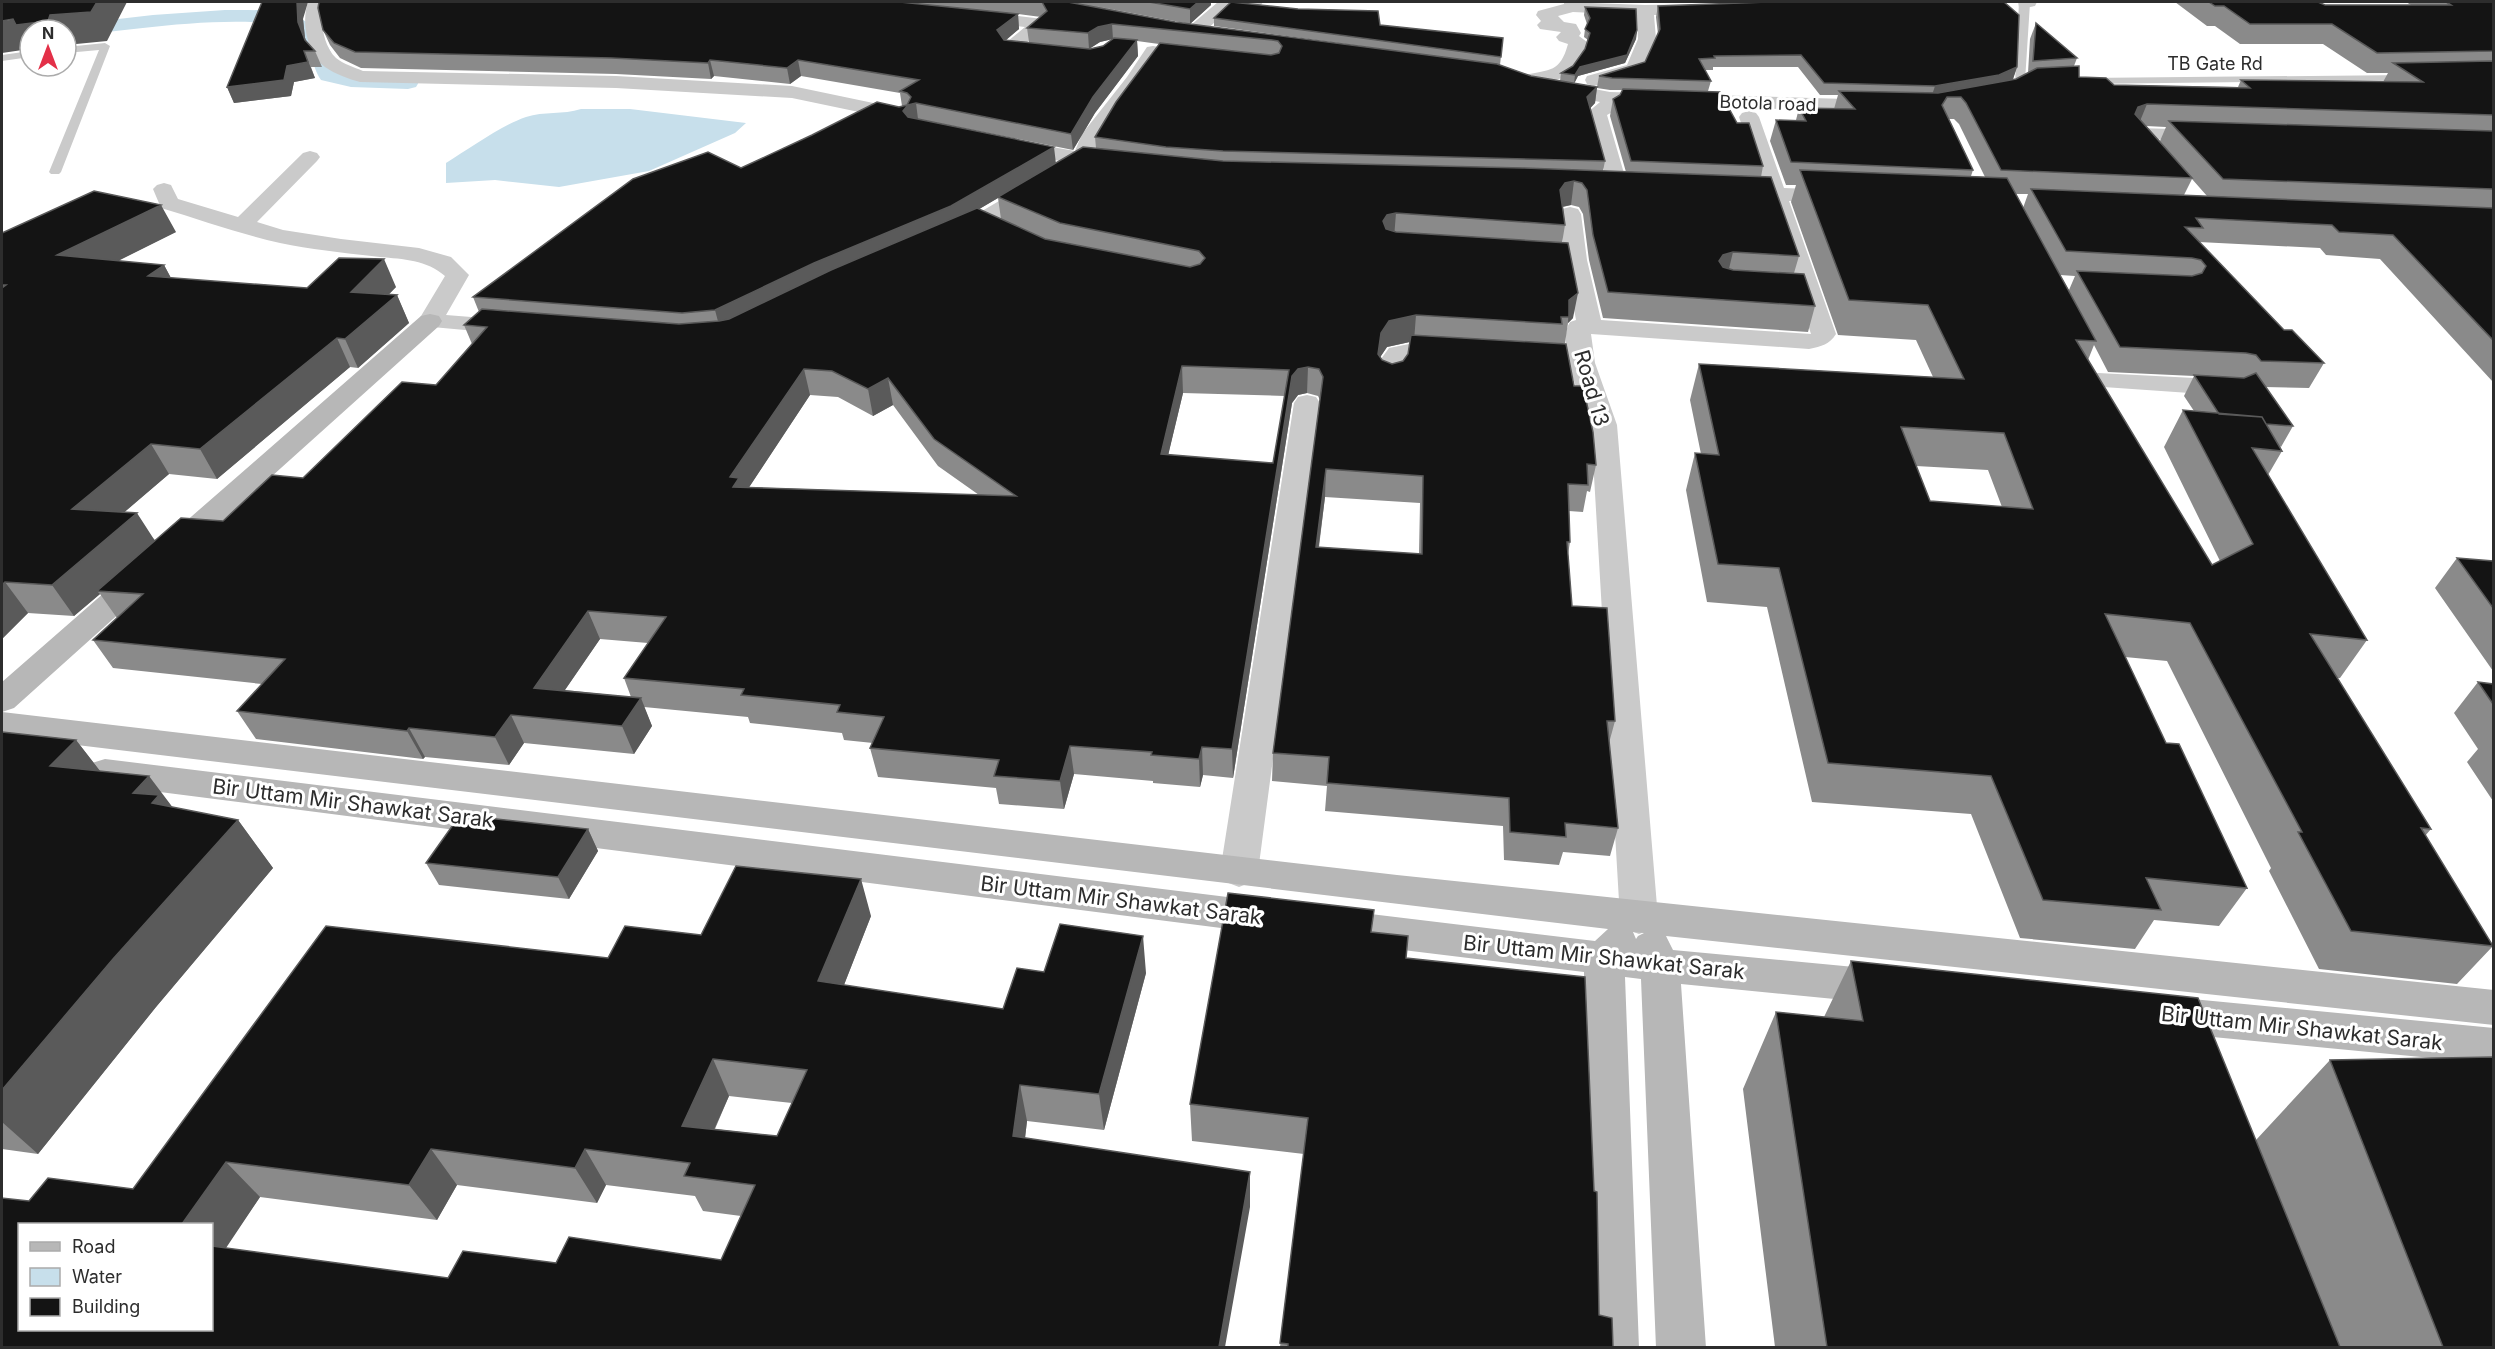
<svg xmlns="http://www.w3.org/2000/svg" width="2495" height="1349" viewBox="0 0 2495 1349" font-family="Inter,sans-serif">
  <style>
    .water { fill: #c7dfeb }
    .lines { fill: none; stroke-linecap: round; stroke-linejoin: round }
    .canal { fill: #c7dfeb; fill-rule: evenodd }
    .lane { fill: #cacaca; fill-rule: evenodd }
    .street { fill: #cacaca; fill-rule: evenodd }
    .secondary { fill: #b7b7b7; fill-rule: evenodd }
    .wall { fill: #8a8a8a; fill-rule: evenodd }
    .shaded-wall { fill: #5a5a5a }
    .building { fill: #141414; stroke: #5a5a5a; stroke-width: 1.5; fill-rule: evenodd }
    .labels { text-anchor: middle; dominant-baseline: central; stroke-width: 6; stroke-linejoin: round; paint-order: stroke }
    .far-street-label { font-size: 18px; fill: #2d2d2d; stroke: #fff }
    .street-label { font-size: 21px; fill: #2d2d2d; stroke: #fff }
  </style>
  <rect width="100%" height="100%" fill="#fff"/>
  <!-- water -->
  <path class="water" d="M581,109H630L746,123L735,133L649,171L559,187L495,180L446,183V163C469,149 502,125 526,117C544,111 563,115 581,109Z"/>
  <g class="lines">
    <!-- canal -->
    <path class="canal" d="M225,10C287,10 314,7 339,70L351,73L408,75L416,77L419,82L416,87L408,89L351,87L321,80C311,66 311,41 295,31C259,9 112,32 66,37V30H56L58,26L66,25L153,15Z"/>
    <!-- lane -->
    <path class="lane" d="M2019,2L2030,3L2025,81H2040L2041,83C2035,88 2021,89 2015,84Z
      M105,43L110,46L61,172L59,174H51L49,172L99,50L66,53V47Z
      M30,51V57L2,61V55Z
      M2408,75L2412,76V80L2084,84L2079,81L2084,78Z"/>
    <!-- street -->
    <path class="street" d="M308,2H324C320,19 322,44 336,58C343,64 354,67 363,71L616,76L792,86L902,109L909,111L912,115L909,119L902,121L792,98L616,88L360,82C349,79 335,74 325,67C307,54 301,22 308,2Z
      M1218,2H1263L1258,10L1230,8L1201,35C1188,38 1168,34 1155,31L1152,27L1155,23L1161,22L1191,25Z
      M1564,2L1645,5L1703,4L1711,9L1703,14L1654,15L1656,39L1641,73L1594,86L1587,84L1585,80L1587,76L1627,65L1638,39L1637,15L1573,12L1558,16L1564,22L1576,24L1581,33L1579,36L1587,42C1581,62 1574,76 1552,81L1610,92L1880,100L1887,102L1890,106L1887,110L1880,112L1619,104L1616,110L1607,115L1628,187L1624,191L1617,193L1610,191L1587,113L1600,102L1545,91L1543,87L1547,83L1530,88L1523,86L1521,82L1525,75C1550,69 1560,73 1568,44L1559,41L1556,37L1561,32L1540,29L1537,25L1541,21L1536,15L1538,11L1564,4Z
      M2018,2H2037L2035,6L2025,8L2019,7Z
      M975,11L1043,19L1047,25L1025,44L1051,48L1054,52L1051,56L1045,57L1004,51L1001,47L1025,27L969,20L967,16L969,12Z
      M1153,46L1159,47L1162,51L1142,84L1102,135L1094,155L1117,160L1120,164L1117,168L1110,170L1087,166C1063,180 975,241 953,242C951,243 947,241 944,241L941,236L944,231L972,217L1065,162L1004,150L1001,146L1004,142L1011,140L1075,151L1082,134L1127,77L1147,47Z
      M1749,111L1756,113L1759,117L1784,188L1838,190L1846,191L1849,196L1846,201L1838,202L1789,201L1836,334C1829,345 1822,346 1809,349L1591,334L1595,363L1617,425L1658,918L1653,929L1639,934L1625,929L1620,918L1591,425C1582,402 1555,344 1570,322L1576,320L1565,260L1559,214L1562,209L1570,207L1578,209L1581,214L1587,260L1601,320L1811,334L1767,200L1723,197L1720,192L1723,187H1763L1739,117L1742,113Z
      M2138,128L2207,130L2214,132L2217,136L2214,140L2207,142L2131,138L2128,134L2131,130Z
      M310,151L317,153L320,157L317,161L257,222L283,230L341,239L419,248L451,257L469,275L446,315L509,320L518,322L521,327L518,332L509,334L421,326L418,321L445,276C427,260 403,259 380,257C347,253 313,250 280,243C240,234 201,220 161,208L153,189L157,185L164,183L171,185L178,199L238,217L303,153Z
      M1414,343L1464,348L1468,353L1464,358L1455,361L1407,359L1404,380L1400,385L1391,388L1382,385L1378,380L1381,359L1389,348Z
      M2098,373L2233,380L2242,382L2246,388L2242,394L2233,396L2089,386L2085,381L2089,376Z
      M1307,395L1316,397L1320,403L1258,872L1252,882L1239,887L1226,882L1220,872L1294,403L1298,397Z"/>
    <!-- secondary -->
    <path class="secondary" d="M430,314L439,316L442,321L439,326L14,708L2,712V682L421,316Z
      M2,712L1397,875L2494,990V1025L1666,936L1673,950L1886,970L1900,975L1906,987L1900,999L1886,1004L1681,984L1706,1348H1656L1641,979L1625,977L1639,1348H1589L1584,972L1329,941L1315,936L1309,925L1315,914L1329,909L1595,941L1608,929L2,736ZM1633,932L1644,933L1638,936L1636,939Z
      M105,759L1268,902L1282,907L1287,918L1282,929L1268,934L105,785L92,781L87,772L92,763Z
      M2161,996L2494,1028V1064L2161,1032L2146,1026L2140,1014L2146,1002Z"/>
  </g>
  <!-- wall -->
  <path class="wall" d="M319,2H1211V5L1190,24L1094,6L1175,22L1463,60L1214,26V18L1380,25L1503,38L1500,65L1531,76L1560,81L1561,73L1573,66L1585,49L1588,40L1584,37L1585,29L1587,24L1584,15L1585,7L1637,30L1636,39L1625,63L1578,76L1574,83L1597,87L1599,76L1645,62L1658,34L1656,17L1658,6L2017,67L2013,79L2009,80L2016,79L2028,73L2030,39L2036,23L2077,58L2074,66L2079,77L2114,85L2238,87L2241,80L2383,82L2388,73H2367L2323,44H2240L2215,26H2207L2175,2H2318L2325,5H2411L2406,2H2493V382L2380,259L2326,255L2320,248L2199,242L2284,330L2324,363L2309,388L2265,387L2293,426L2281,447L2280,446L2282,451L2268,475L2367,640L2340,678H2337L2431,829L2425,836L2493,946L2457,984L2319,969L2269,871L2271,868L2167,661L2125,657L2166,743L2247,888L2219,926L2154,920L2135,949L2020,938L1971,814L1812,802L1767,607L1707,602L1686,490L1695,453L1701,454L1690,400L1699,364L1933,377L1916,340L1838,335L1791,202L1796,185H1786L1770,141L1776,120H1796L1799,108L1834,109L1838,95H1820L1798,67H1713V70H1705L1711,81L1708,91L1737,123L1763,166L1761,177L1799,256L1794,273L1815,306L1808,332L1603,318L1589,260L1583,214L1579,207L1571,205L1563,207L1565,225L1562,243L1573,318L1568,323L1565,343H1559L1574,386L1596,465L1590,492L1587,491L1583,512L1569,511L1570,542L1568,554L1572,606L1615,721L1609,743L1618,828L1610,856L1563,852L1559,865L1504,860L1503,826L1325,811L1327,786L1272,781L1273,753L1320,400L1318,396L1307,393L1298,395L1292,403L1233,778L1203,775L1200,787L1153,783V781L1074,774L1064,809L999,804L996,788L878,777L870,748L873,743L844,740L842,733L750,723L748,717L644,707L652,726L634,754L524,743L509,765L425,757L423,759L256,739L237,711L262,684L113,668L93,640L117,618L100,594L74,616L28,613L2,639V233L176,232L117,261L164,265L171,278L307,288L396,287L388,295H397L409,323L358,368L350,367L217,479L169,474L124,512L155,540L223,521L303,478L436,385L472,344L464,325L479,312L473,297L741,168L902,106L900,93L801,76L790,84L714,76L711,79L616,74L361,68L340,58L330,45L323,30ZM1018,14L1041,17L1027,28L1029,42L1006,40L1019,29ZM1112,39L1103,46L1089,49L1100,42ZM1137,41L1159,44L1095,137L1096,148L1056,163L918,119L1073,150L1095,113L1138,56ZM1597,88L1610,90H1623L1620,95L1613,99L1610,116L1626,172L1603,171L1605,161L1590,108L1595,103ZM1949,119H1954L1959,124L1985,177L1971,176L1973,170ZM2146,126L2166,127L2160,141ZM2192,179L2207,196L2184,195ZM2016,194H2028L2023,208ZM998,198L1001,219L979,209ZM2060,275L2075,276L2069,290ZM1410,342L1408,354L1403,361L1392,364L1382,360L1380,357L1387,347ZM2094,345L2108,372L2194,376L2184,396L2194,411L2183,410L2164,447L2220,561L2212,565L2088,360ZM1183,393L1285,396L1273,463L1168,455ZM810,395L838,397L873,416L893,405L938,466L979,495L749,487ZM1916,466L1988,470L2002,507L1930,501ZM1325,497L1420,503L1419,554L1319,547ZM600,639L648,643L624,678L631,697L565,690Z
    M1611,2H1679L1645,3Z
    M303,19L305,38L306,41L315,51L322,67H311L315,78L294,82L291,96L234,103L227,87Z
    M2457,558L2493,561V671L2435,588Z
    M2478,682L2493,684V801L2467,762L2478,749L2454,713Z
    M2,732L76,740L100,771L172,807L238,820L273,868L156,1007L38,1154L2,1149Z
    M588,829L598,851L569,899L439,885L426,863Z
    M871,916L844,985L1003,1009L1044,972L1146,973L1104,1130L1027,1121L1025,1138L1250,1207L2,1347L29,1201L133,1189L608,958L701,935ZM729,1096L792,1103L777,1136L715,1129ZM457,1185L597,1203L606,1185L695,1196L703,1211L741,1216L721,1260L556,1263L448,1278L225,1248L260,1197L437,1220Z
    M1372,932L1406,958L1599,1315L1613,1347H1280L1304,1154L1192,1141L1190,1104Z
    M1851,961L2256,1140L2330,1060L2493,1347H1775L1743,1089L1776,1012L1824,1017Z"/>
  <!-- shaded-wall -->
  <path class="shaded-wall" d="M97,2H127L107,41L66,45V30H30V51L29,49L2,53V21L50,15Z
    M297,2H308L303,19L305,38L312,55L298,22Z
    M1198,2H1211V5L1190,24V9Z
    M1018,14L1019,29L999,46L997,30Z
    M1112,24L1113,39L1100,42L1089,49L1088,33L1098,27Z
    M1637,30L1636,39L1625,63L1578,76L1574,84L1575,75L1580,67Z
    M1137,40L1138,56L1095,113L1073,150L1071,134L1093,97Z
    M304,51L315,78L294,82L291,96L234,103L227,87L287,66Z
    M710,60L714,76L711,79L708,63Z
    M798,60L801,76L790,84L787,68Z
    M2017,67L2013,79L1995,87L1931,98L1935,86Z
    M1597,87L1595,103L1585,114L1587,97Z
    M916,103L918,119L906,127L903,111L908,105Z
    M2147,104L2138,126L2129,129L2138,107Z
    M1054,147L1056,164L998,197V198L954,224L720,329L715,310Z
    M1574,181L1571,205L1561,207L1560,190L1565,183Z
    M161,205L176,232L74,283L57,255Z
    M1396,213L1394,238L1385,240L1383,221L1387,215Z
    M1733,252L1727,277L1719,261L1723,255Z
    M384,259L396,287L364,320L351,292Z
    M164,265L179,293L148,276Z
    M1578,293L1573,318L1568,323L1569,300Z
    M397,295L409,323L358,368L345,339Z
    M1416,315L1414,341L1387,347L1379,359L1378,354L1381,333L1389,321Z
    M337,338L350,367L217,479L200,449Z
    M1182,366L1183,393L1162,481L1161,454Z
    M1308,367L1307,393L1298,395L1292,403L1233,778L1232,749L1292,376L1298,369Z
    M804,369L810,395L744,495L741,514L730,477Z
    M888,378L893,405L873,416L868,389Z
    M151,444L169,474L92,540L72,509Z
    M1326,469L1325,497L1315,575L1316,547Z
    M137,513L157,544L97,591L100,594L74,616L52,585Z
    M5,582L28,613L2,639V585Z
    M588,611L600,639L547,716L534,688Z
    M641,698L652,726L634,754L622,726Z
    M511,715L524,743L509,765L495,737Z
    M409,728L425,757L423,759L407,731Z
    M76,740L114,789L50,766Z
    M1070,746L1074,774L1064,809L1060,781Z
    M1202,747L1203,775L1200,787L1199,759Z
    M149,776L186,825L133,793Z
    M238,820L273,868L156,1007L38,1154L2,1122V1090L113,959Z
    M588,829L598,851L569,899L558,877Z
    M861,879L871,916L831,1018L818,981Z
    M1143,936L1146,973L1104,1130L1099,1094Z
    M713,1059L729,1096L700,1161L682,1126Z
    M1020,1085L1027,1121L1021,1172L1013,1136Z
    M431,1149L457,1185L437,1220L409,1185Z
    M585,1149L606,1185L597,1203L575,1168Z
    M226,1162L260,1197L212,1269V1224H182Z
    M1250,1172V1207L1225,1347H1219Z"/>
  <!-- building -->
  <path class="building" d="M2,2H97L91,12L50,15L48,21L16,25L13,19L2,21Z
    M262,2H297L298,22L305,40L315,51H304L308,62L287,66L284,80L227,87Z
    M319,2H900L1018,14L997,30L1004,40L1090,49L1103,46L1114,38L1137,40L1093,97L1071,134L916,103L908,105L903,111L908,117L1054,147L951,206L814,263L715,310L682,313L473,297L633,179L708,152L741,168L812,135L877,102L899,107L907,105L911,97L907,93L900,91L919,80L798,60L787,68L710,60L708,63L612,58L355,52L334,43L323,30L318,8Z
    M1038,2H1068L1175,22L1497,64L1531,76L1597,87L1587,97L1605,161L1223,151L1166,147L1095,137L1116,102L1160,43L1271,55L1279,53L1282,46L1278,41L1272,40L1112,24L1098,27L1088,33L1027,28L1047,11L1042,2Z
    M1149,2H1198L1190,9Z
    M1231,2L1298,9L1378,11L1380,25L1503,38L1501,57L1214,18Z
    M1768,2H2004L2019,15L2017,67L1999,75L1935,86L1824,83L1801,55L1714,56L1715,58L1699,59L1711,81L1612,78L1599,76L1645,62L1660,29L1658,6Z
    M2209,2H2318L2325,5H2451L2446,2H2493V51L2377,53L2332,24H2250L2224,6H2215Z
    M1585,7L1636,9L1637,30L1627,55L1580,67L1575,75L1561,73L1573,66L1585,49L1590,33L1585,29L1590,18Z
    M2036,23L2077,58L2033,61Z
    M2493,61V115L2147,104L2138,107L2135,114L2192,178L2001,170L1966,103L1961,97H1947L1942,105L1973,170L1791,162L1776,120L1806,121L1799,108L1855,109L1839,91L1938,93L2016,79L2037,68L2079,66V77L2106,78L2114,85L2250,88L2241,80L2423,82L2393,63Z
    M1623,89L1720,92L1737,123H1749L1763,166L1631,161L1613,99L1620,95Z
    M2169,121L2493,131V189L2223,179Z
    M1083,147L1223,161L1523,168L1771,177L1799,256L1733,252L1723,255L1719,261L1723,267L1733,270L1804,274L1815,306L1608,292L1593,235L1587,190L1582,183L1574,181L1565,183L1560,190L1565,225L1396,213L1387,215L1383,221L1386,229L1396,232L1568,243L1578,293L1569,300V317H1561L1562,324L1416,315L1389,321L1381,333L1378,354L1382,360L1392,364L1403,361L1408,354L1411,335L1566,344L1574,386H1583L1593,432L1596,465L1587,464L1588,485L1568,484L1570,542H1567L1572,606L1607,608L1615,721H1607L1618,828L1565,823L1566,837L1510,832L1509,798L1327,783L1329,757L1273,753L1323,377L1319,369L1308,367L1298,369L1292,376L1232,749L1202,747L1199,759L1151,755L1152,752L1070,746L1060,781L994,776L999,760L870,748L884,717L837,712L840,705L741,695L744,689L624,678L666,617L588,611L534,688L641,698L622,726L511,715L495,737L409,728L407,731L237,711L285,659L93,640L143,594L97,591L181,518L223,521L272,475L303,478L402,382L436,385L487,327L464,325L482,309L679,324L719,321L729,319L831,270L977,208L1045,239L1190,267L1200,264L1205,258L1199,251L1060,223L998,197ZM1182,366L1289,370L1273,463L1161,454ZM804,369L832,371L868,389L888,378L934,439L1016,496L733,487L739,478L730,477ZM1326,469L1423,476L1422,554L1316,547Z
    M1800,170L2007,178L2096,341L2076,340L2212,565L2253,544L2183,410L2262,417L2282,451L2252,448L2367,640L2310,634L2431,829L2421,828L2493,946L2351,931L2298,832H2302L2190,623L2105,614L2166,743L2179,744L2247,888L2146,878L2161,910L2043,900L1991,776L1828,763L1779,568L1718,564L1695,453L1719,455L1699,364L1964,379L1928,305L1849,300ZM1901,427L2004,433L2033,509L1930,501Z
    M2031,189L2493,208V340L2393,235L2339,232L2332,225L2196,218L2203,228L2185,227L2284,330H2292L2324,363L2261,361L2256,355L2246,353L2120,347L2077,271L2192,276L2202,273L2206,266L2201,260L2192,258L2066,251Z
    M94,191L161,205L57,255L164,265L148,276L307,288L339,258L384,259L351,292L397,295L345,339L337,338L200,449L151,444L72,509L137,513L52,585L5,582L2,585V288L6,285H2V233Z
    M2256,373L2293,426L2266,424L2262,417L2219,414L2194,375L2244,378Z
    M2457,558L2493,561V608Z
    M2478,682L2493,684V704Z
    M2,732L76,740L50,766L149,776L133,793L159,795L152,803L238,820L113,959L2,1090Z
    M460,815L588,829L558,877L426,863Z
    M736,866L861,879L818,981L1003,1009L1017,968L1044,972L1060,924L1143,936L1099,1094L1020,1085L1013,1136L1250,1172L1219,1347H2V1198L29,1201L48,1178L133,1189L326,926L608,958L625,926L701,935ZM713,1059L807,1070L777,1136L682,1126ZM431,1149L575,1168L585,1149L690,1163L684,1176L755,1185L721,1260L569,1237L556,1263L463,1251L448,1278L212,1246V1329H20V1224H182L226,1162L409,1185Z
    M1228,893L1374,910L1371,932L1408,936L1406,958L1585,977L1594,1191L1597,1192L1599,1315L1612,1318L1613,1347H1288V1344L1280,1343L1308,1118L1190,1104Z
    M1851,961L2198,998L2340,1347H1827L1776,1012L1863,1021Z
    M2493,1057V1347H2443L2330,1060Z"/>
  <g class="labels">
    <!-- far-street labels -->
    <g class="far-street-label">
      <text x="2215" y="63">TB Gate Rd</text>
      <text transform="translate(1768 103) rotate(2)">Botola road</text>
    </g>
    <!-- street labels -->
    <g class="street-label">
      <text transform="translate(1592 388) rotate(74)">Road 13</text>
      <text transform="translate(353 803) rotate(7)">Bir Uttam Mir Shawkat Sarak</text>
      <text transform="translate(1121 900) rotate(7)">Bir Uttam Mir Shawkat Sarak</text>
      <text transform="translate(1604 957) rotate(6)">Bir Uttam Mir Shawkat Sarak</text>
      <text transform="translate(2302 1028) rotate(6)">Bir Uttam Mir Shawkat Sarak</text>
    </g>
  </g>
  <!-- border -->
  <rect width="2495" height="1349" fill="none" stroke="#2d2d2d" stroke-width="6"/>
  <!-- legend -->
  <rect x="18" y="1223" width="195" height="108" fill="#ffffff" stroke="#ababab" stroke-width="1.5"/>
  <rect x="30" y="1242" width="30" height="9" fill="#b7b7b7" stroke="#ababab" stroke-width="1.5"/>
  <text x="72" y="1253" font-size="18" fill="#2d2d2d">Road</text>
  <rect x="30" y="1268" width="30" height="18" fill="#c7dfeb" stroke="#ababab" stroke-width="1.5"/>
  <text x="72" y="1283" font-size="18" fill="#2d2d2d">Water</text>
  <rect x="30" y="1298" width="30" height="18" fill="#141414" stroke="#ababab" stroke-width="1.5"/>
  <text x="72" y="1313" font-size="18" fill="#2d2d2d">Building</text>
  <!-- north arrow -->
  <g transform="translate(48 48)"><circle r="28" fill="#ffffff" stroke="#ababab" stroke-width="1.5"/>
  <path d="M0-4.5L10 22L0 15L-10 22Z" fill="#e33048"/>
  <text y="-9" font-size="16" font-weight="bold" text-anchor="middle" fill="#2d2d2d">N</text>
  </g>
</svg>
